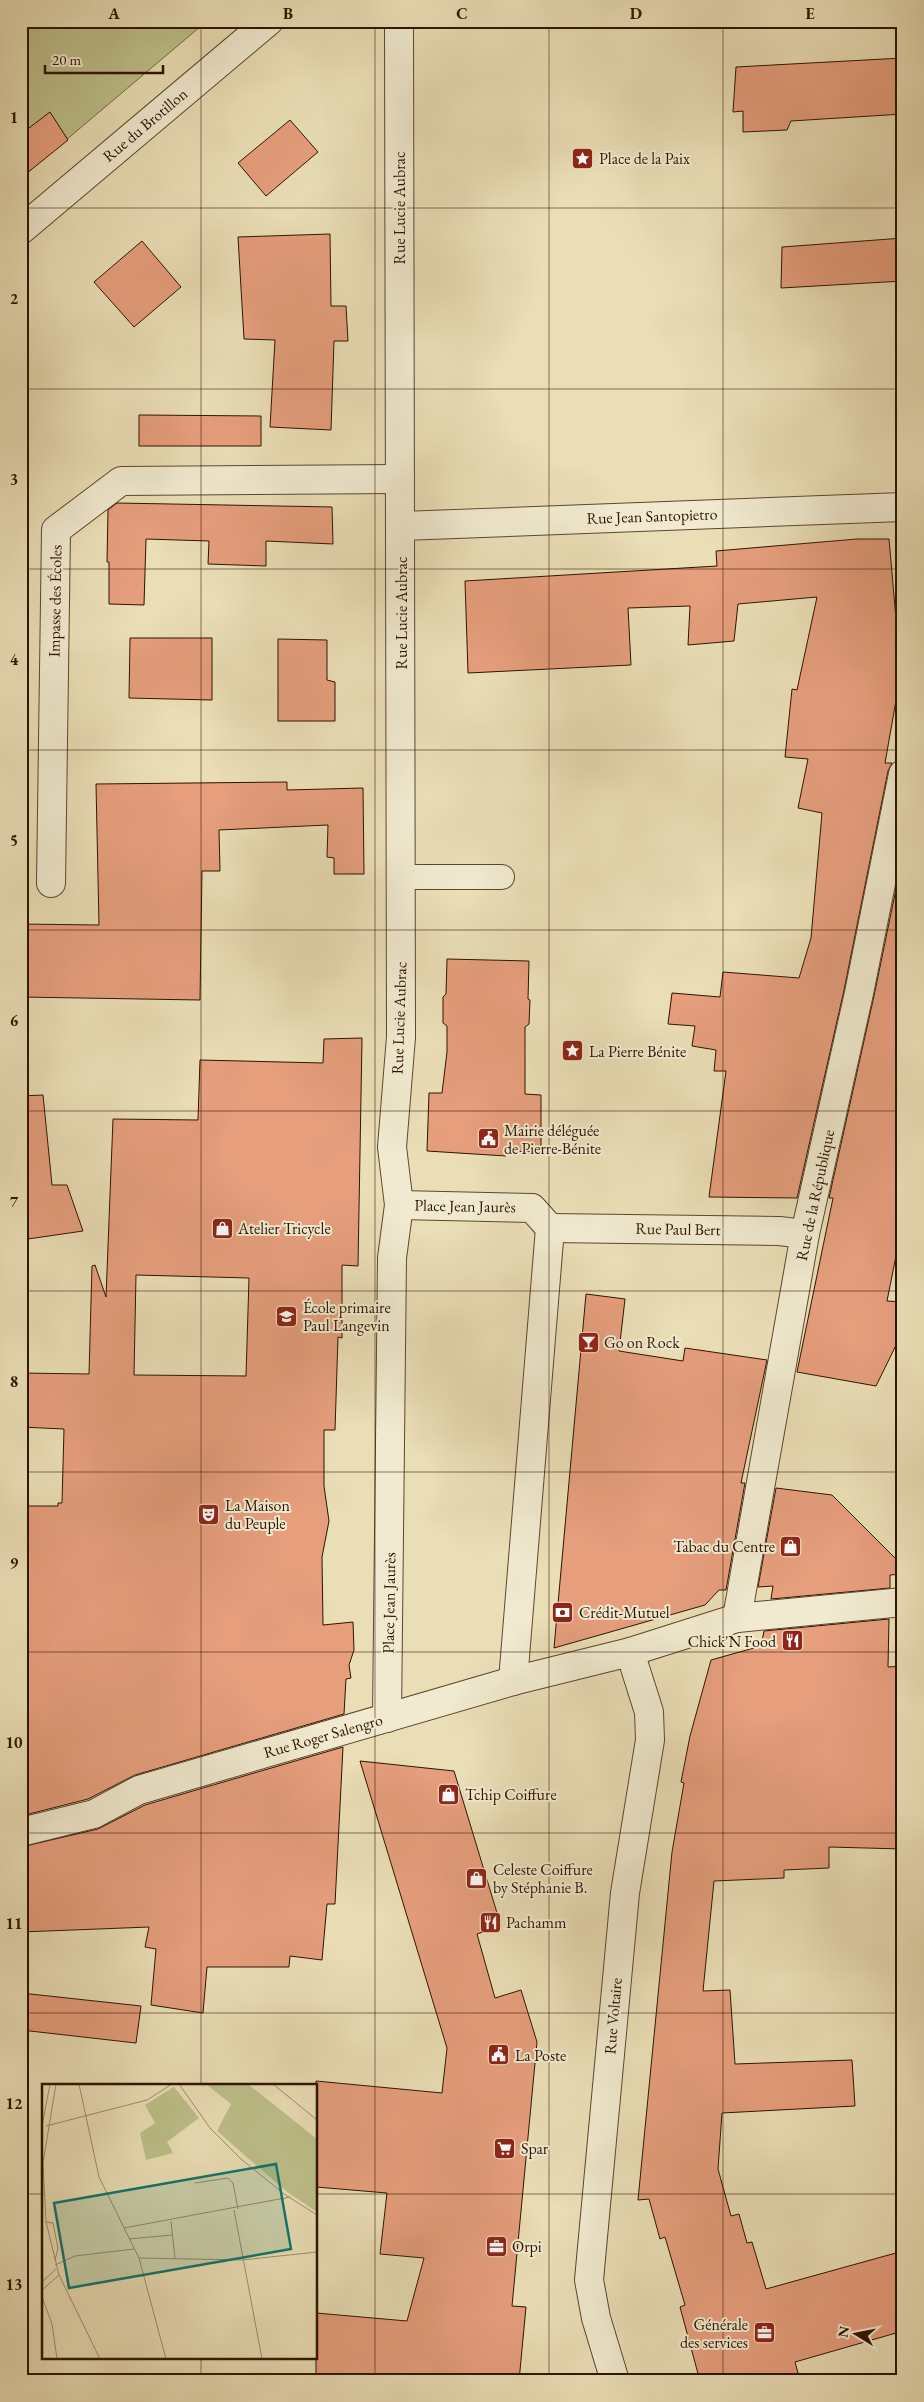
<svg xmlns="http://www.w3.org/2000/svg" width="924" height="2402" font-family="'EB Garamond',serif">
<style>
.green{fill:#bdbf89;stroke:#766944}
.building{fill:#e69e7d;stroke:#2e1300;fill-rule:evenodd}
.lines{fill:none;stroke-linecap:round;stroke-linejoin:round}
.lane-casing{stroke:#5d462e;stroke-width:26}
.street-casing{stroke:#5d462e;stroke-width:30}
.lane{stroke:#f1ead0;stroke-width:24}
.street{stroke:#f1ead0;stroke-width:28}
.grid{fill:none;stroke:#2e1300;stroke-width:1;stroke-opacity:0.55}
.labels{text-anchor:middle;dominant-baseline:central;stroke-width:4;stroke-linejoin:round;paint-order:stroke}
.street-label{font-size:16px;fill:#2e1300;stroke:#f1ead0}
.poi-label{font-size:16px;fill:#2e1300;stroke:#f1ead0;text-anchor:start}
.inset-road{fill:none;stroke:#9f8d6d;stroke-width:1}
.view{fill:#0f766e;fill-opacity:0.15;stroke:#0f766e;stroke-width:2.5}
.inset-edge{fill:none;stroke:#2e1300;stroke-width:2.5}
.neatline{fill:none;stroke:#2e1300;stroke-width:2}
.grid-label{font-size:16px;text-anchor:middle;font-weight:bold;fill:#2e1300}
</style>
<rect width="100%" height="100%" fill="#eadeb6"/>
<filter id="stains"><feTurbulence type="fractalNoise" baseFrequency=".004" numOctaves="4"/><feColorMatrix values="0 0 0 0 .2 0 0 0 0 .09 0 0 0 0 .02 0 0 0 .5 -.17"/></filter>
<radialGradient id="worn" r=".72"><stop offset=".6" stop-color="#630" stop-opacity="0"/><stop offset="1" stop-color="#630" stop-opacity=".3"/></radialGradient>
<polygon class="green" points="21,21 207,21 21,178"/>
<g class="building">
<polygon points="903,58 903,114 791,121 787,130 743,132 743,111 733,112 736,67"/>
<polygon points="50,112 68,140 21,178 21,134"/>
<polygon points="290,120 318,152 266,196 238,163"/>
<polygon points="330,234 331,306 346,306 348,341 334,341 331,430 270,427 275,340 244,339 238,237"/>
<polygon points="903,238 903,281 781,288 782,247"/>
<polygon points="142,241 181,287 134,327 94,282"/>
<polygon points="139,415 261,416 261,446 139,446"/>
<polygon points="117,503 332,507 333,544 266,541 266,566 208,564 209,541 146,539 144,605 109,604 109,562 107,562 108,510"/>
<polygon points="857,539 889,539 897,630 903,630 903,661 885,763 892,763 888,771 844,990 797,1198 709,1197 726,1071 714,1071 716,1050 692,1046 695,1026 668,1024 672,993 720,997 723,972 799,978 811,938 822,813 798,808 808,759 785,757 792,689 797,690 817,597 738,604 734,641 688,645 690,606 628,608 631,665 468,673 465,581 717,566 716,551"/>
<polygon points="130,638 212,638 212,700 129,698"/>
<polygon points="278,639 327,640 327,680 335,682 335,721 278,721"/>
<polygon points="287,782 287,790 363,788 364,874 334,874 334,858 327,857 328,825 219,830 220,871 202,871 200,1000 21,997 21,924 99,925 96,784"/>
<polygon points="903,855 903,1221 887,1301 903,1302 903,1331 876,1386 797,1372 833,1198 829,1198 874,996"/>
<polygon points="447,959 529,961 528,999 530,1000 529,1024 525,1027 525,1094 541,1095 541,1152 506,1151 506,1156 427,1151 429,1093 442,1093 447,1052 447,1026 443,1023 443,997 446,994"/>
<path d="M362 1038 358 1266 342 1265V1338L338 1337 335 1430H324V1486L329 1521 322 1557 323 1625 353 1622 354 1650 349 1665 351 1678 346 1679 344 1714 135 1775 88 1799 21 1816V1506H58V1503H62L64 1429 21 1427V1373L89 1374 92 1266 95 1265 106 1297 113 1119 198 1120 200 1060 323 1063 324 1039ZM136 1275 249 1278 246 1376 134 1375Z"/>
<polygon points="43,1095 52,1185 67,1185 83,1231 21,1240 21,1096"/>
<polygon points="586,1294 625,1299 619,1351 683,1361 685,1348 767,1360 741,1483 745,1483 726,1590 719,1590 705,1605 554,1648"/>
<polygon points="776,1488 832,1495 903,1566 903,1574 890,1575 890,1588 771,1599 773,1586 758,1587"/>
<polygon points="889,1619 888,1667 903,1666 903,1849 829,1847 829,1868 784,1870 784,1878 714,1881 703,1991 730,1990 735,2064 852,2060 855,2106 722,2113 718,2169 731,2216 739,2214 747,2243 752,2242 766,2289 903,2251 903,2331 795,2362 798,2373 771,2381 700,2381 680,2307 685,2305 665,2237 660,2239 649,2199 638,2200 672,1852 684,1783 681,1782 690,1736 711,1660 761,1646 764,1631"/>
<polygon points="343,1747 335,1904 327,1904 322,1960 290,1956 289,1967 207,1967 203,2013 151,2005 156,1949 145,1947 149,1927 21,1932 21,1847 98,1829 145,1805"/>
<polygon points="360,1761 454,1771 501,1926 477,1934 495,1998 521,1990 537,2042 512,2306 526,2307 519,2381 316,2381 316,2313 407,2321 424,2258 380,2254 387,2193 316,2187 316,2081 442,2093 447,2048"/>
<polygon points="21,1993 141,2006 136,2043 21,2030"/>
</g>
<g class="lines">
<defs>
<polyline id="lane" points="401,877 502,877"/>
<g id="street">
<polyline points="21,230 269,21"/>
<polyline points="402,526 903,507"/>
<polyline points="51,883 56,530 121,481 400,479"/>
<polyline points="399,1205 532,1208 550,1228 513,1681"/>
<polyline points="550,1228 779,1231 805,1234"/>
<polyline points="737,1618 805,1234 859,993 903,774"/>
<polyline points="387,1718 392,1258 399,1205 392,1147 401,1037 399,21"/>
<polyline points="21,1832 94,1814 139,1790 513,1681 630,1652 737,1618 903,1602"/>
<polyline points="615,2381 596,2318 589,2280 625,1893 650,1740 649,1712 630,1652"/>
</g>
</defs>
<use href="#lane" class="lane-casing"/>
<use href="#street" class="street-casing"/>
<use href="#lane" class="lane"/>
<use href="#street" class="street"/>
</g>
<path class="grid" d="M201 21V2086M375 21V2381M549 21V2381M723 21V2381M21 208H903M21 389H903M21 569H903M21 750H903M21 930H903M21 1111H903M21 1291H903M21 1472H903M21 1652H903M21 1833H903M21 2013H903M21 2194H44M316 2194H903M201 2358V2381"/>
<defs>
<symbol id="sight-square" viewBox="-11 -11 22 22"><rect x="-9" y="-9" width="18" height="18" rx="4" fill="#8f2418" stroke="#f1ead0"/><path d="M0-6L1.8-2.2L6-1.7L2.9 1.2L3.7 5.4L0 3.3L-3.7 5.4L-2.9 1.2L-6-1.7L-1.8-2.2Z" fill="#fff"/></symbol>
<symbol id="civic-square" viewBox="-11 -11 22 22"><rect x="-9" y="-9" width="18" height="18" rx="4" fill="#8f2418" stroke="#f1ead0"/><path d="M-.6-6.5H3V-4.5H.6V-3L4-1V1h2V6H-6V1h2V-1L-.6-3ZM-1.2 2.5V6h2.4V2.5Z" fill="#fff"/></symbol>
<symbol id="shop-square" viewBox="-11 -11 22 22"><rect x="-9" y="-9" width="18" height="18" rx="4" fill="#8f2418" stroke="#f1ead0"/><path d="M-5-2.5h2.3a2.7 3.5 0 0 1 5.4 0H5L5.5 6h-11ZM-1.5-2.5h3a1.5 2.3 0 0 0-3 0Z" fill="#fff"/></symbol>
<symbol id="school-square" viewBox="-11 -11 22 22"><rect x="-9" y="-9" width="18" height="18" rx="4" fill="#8f2418" stroke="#f1ead0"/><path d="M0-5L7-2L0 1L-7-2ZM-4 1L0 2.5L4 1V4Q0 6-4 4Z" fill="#fff"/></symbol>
<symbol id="bar-square" viewBox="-11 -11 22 22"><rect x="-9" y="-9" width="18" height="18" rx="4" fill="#8f2418" stroke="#f1ead0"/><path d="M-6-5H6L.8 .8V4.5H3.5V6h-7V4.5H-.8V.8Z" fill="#fff"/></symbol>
<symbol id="theatre-square" viewBox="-11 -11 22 22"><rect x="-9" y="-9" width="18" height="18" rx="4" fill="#8f2418" stroke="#f1ead0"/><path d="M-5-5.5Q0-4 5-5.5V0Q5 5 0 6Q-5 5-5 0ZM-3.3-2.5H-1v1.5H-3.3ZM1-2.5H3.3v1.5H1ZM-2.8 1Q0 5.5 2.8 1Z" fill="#fff"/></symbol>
<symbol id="bank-square" viewBox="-11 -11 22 22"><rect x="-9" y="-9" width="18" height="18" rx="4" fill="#8f2418" stroke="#f1ead0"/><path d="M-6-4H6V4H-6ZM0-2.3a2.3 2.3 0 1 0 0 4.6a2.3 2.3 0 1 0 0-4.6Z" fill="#fff"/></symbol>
<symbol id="restaurant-square" viewBox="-11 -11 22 22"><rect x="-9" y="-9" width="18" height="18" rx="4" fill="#8f2418" stroke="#f1ead0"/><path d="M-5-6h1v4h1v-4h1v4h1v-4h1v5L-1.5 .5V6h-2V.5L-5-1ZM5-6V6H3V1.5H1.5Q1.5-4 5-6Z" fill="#fff"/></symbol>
<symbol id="supermarket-square" viewBox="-11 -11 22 22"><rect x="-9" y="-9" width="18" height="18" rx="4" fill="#8f2418" stroke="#f1ead0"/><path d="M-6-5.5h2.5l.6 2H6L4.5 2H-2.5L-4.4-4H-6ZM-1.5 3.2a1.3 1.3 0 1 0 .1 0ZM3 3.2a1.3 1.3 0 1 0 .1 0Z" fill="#fff"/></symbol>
<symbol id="office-square" viewBox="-11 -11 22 22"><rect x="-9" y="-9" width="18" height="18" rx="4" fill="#8f2418" stroke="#f1ead0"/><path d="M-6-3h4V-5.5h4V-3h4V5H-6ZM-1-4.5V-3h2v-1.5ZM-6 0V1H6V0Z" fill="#fff"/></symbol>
</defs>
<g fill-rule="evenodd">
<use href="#sight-square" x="570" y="146" width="25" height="25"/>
<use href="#sight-square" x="560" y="1038" width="25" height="25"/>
<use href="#civic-square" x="476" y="1126" width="25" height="25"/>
<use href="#shop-square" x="210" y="1216" width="25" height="25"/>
<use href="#school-square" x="274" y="1304" width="25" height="25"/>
<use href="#bar-square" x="576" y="1330" width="25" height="25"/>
<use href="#theatre-square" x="196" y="1502" width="25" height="25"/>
<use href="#shop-square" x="778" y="1534" width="25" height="25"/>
<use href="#bank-square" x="550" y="1600" width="25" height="25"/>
<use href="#restaurant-square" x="780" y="1628" width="25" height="25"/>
<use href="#shop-square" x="436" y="1782" width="25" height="25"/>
<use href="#shop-square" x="464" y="1866" width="25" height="25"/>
<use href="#restaurant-square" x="478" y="1910" width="25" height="25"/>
<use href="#civic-square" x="486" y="2042" width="25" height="25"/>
<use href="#supermarket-square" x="492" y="2136" width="25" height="25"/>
<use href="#office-square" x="484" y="2234" width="25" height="25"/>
<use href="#office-square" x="752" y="2320" width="25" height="25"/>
</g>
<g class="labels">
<g class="street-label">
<text transform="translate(145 125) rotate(-40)">Rue du Brotillon</text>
<text transform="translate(399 208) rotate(-90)">Rue Lucie Aubrac</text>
<text transform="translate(652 516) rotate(-2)">Rue Jean Santopietro</text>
<text transform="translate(55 601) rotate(-89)">Impasse des Écoles</text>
<text transform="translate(401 613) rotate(-90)">Rue Lucie Aubrac</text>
<text transform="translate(399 1018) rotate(-88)">Rue Lucie Aubrac</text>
<text transform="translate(815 1195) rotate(-78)">Rue de la République</text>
<text transform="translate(465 1206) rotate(1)">Place Jean Jaurès</text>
<text transform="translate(678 1229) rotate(1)">Rue Paul Bert</text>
<text transform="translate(389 1603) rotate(-89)">Place Jean Jaurès</text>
<text transform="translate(323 1736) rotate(-16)">Rue Roger Salengro</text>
<text transform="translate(613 2016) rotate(-85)">Rue Voltaire</text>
</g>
<g class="poi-label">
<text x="599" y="158">Place de la Paix</text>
<text x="589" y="1051">La Pierre Bénite</text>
<text x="504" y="1130">Mairie déléguée<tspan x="504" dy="18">de Pierre-Bénite</tspan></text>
<text x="238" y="1228">Atelier Tricycle</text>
<text x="303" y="1307">École primaire<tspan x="303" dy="18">Paul Langevin</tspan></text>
<text x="604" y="1342">Go on Rock</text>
<text x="225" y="1505">La Maison<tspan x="225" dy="18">du Peuple</tspan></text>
<text x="775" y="1546" text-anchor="end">Tabac du Centre</text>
<text x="579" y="1612">Crédit-Mutuel</text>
<text x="776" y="1641" text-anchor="end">Chick'N Food</text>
<text x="465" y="1794">Tchip Coiffure</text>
<text x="493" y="1869">Celeste Coiffure<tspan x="493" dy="18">by Stéphanie B.</tspan></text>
<text x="506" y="1922">Pachamm</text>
<text x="515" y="2055">La Poste</text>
<text x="521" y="2148">Spar</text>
<text x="512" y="2246">Orpi</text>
<text x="748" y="2324" text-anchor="end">Générale<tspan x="748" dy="18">des services</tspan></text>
</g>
</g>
<g transform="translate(42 2084)">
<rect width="275" height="275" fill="#eadeb6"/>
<path d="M164 0H206L275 55V128L244 107 175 47 189 20ZM132 3 157 34 125 58 131 69 104 76 98 49 113 39 103 21Z" fill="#bdbf89"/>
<path class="inset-road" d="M14 0 1 79 4 138 17 191 58 275M37 0 57 93 97 174 124 275M137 0 168 44 199 75 242 110 275 131M231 0 275 36M0 42 8 0M4 42 105 16 130 0M153 99 186 94 191 99 196 125M192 126 220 275M129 137 133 175M4 138 11 139 16 164 13 176M82 144 248 113M87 155 130 151M97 174 200 176 275 168M13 181 33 172 92 165M0 198 14 185M0 206 17 191M0 213 10 240 15 275"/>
<path class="view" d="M234 80 249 165 27 204 12 119Z"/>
<rect width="275" height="275" class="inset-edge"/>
</g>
<rect width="924" height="2402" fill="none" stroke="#eadeb6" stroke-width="55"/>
<g transform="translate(856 2334) rotate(280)" stroke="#f1ead0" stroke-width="4" paint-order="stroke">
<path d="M0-4L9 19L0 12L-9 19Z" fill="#2e1300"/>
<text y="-8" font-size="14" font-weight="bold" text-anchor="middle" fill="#2e1300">N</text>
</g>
<path d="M45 65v8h118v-8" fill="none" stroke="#2e1300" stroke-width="2.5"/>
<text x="52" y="65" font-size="15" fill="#2e1300" stroke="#f1ead0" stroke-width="4" paint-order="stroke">20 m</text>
<rect x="28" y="28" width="868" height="2346" class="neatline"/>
<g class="grid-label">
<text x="114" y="19">A</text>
<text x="288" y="19">B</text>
<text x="462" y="19">C</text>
<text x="636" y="19">D</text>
<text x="810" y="19">E</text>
<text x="14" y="123">1</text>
<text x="14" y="304">2</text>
<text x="14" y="485">3</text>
<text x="14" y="665">4</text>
<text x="14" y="846">5</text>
<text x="14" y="1026">6</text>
<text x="14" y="1207">7</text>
<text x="14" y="1387">8</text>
<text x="14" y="1568">9</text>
<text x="14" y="1748">10</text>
<text x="14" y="1929">11</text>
<text x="14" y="2109">12</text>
<text x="14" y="2290">13</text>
</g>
<rect width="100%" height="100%" filter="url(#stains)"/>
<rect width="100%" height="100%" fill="url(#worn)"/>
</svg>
